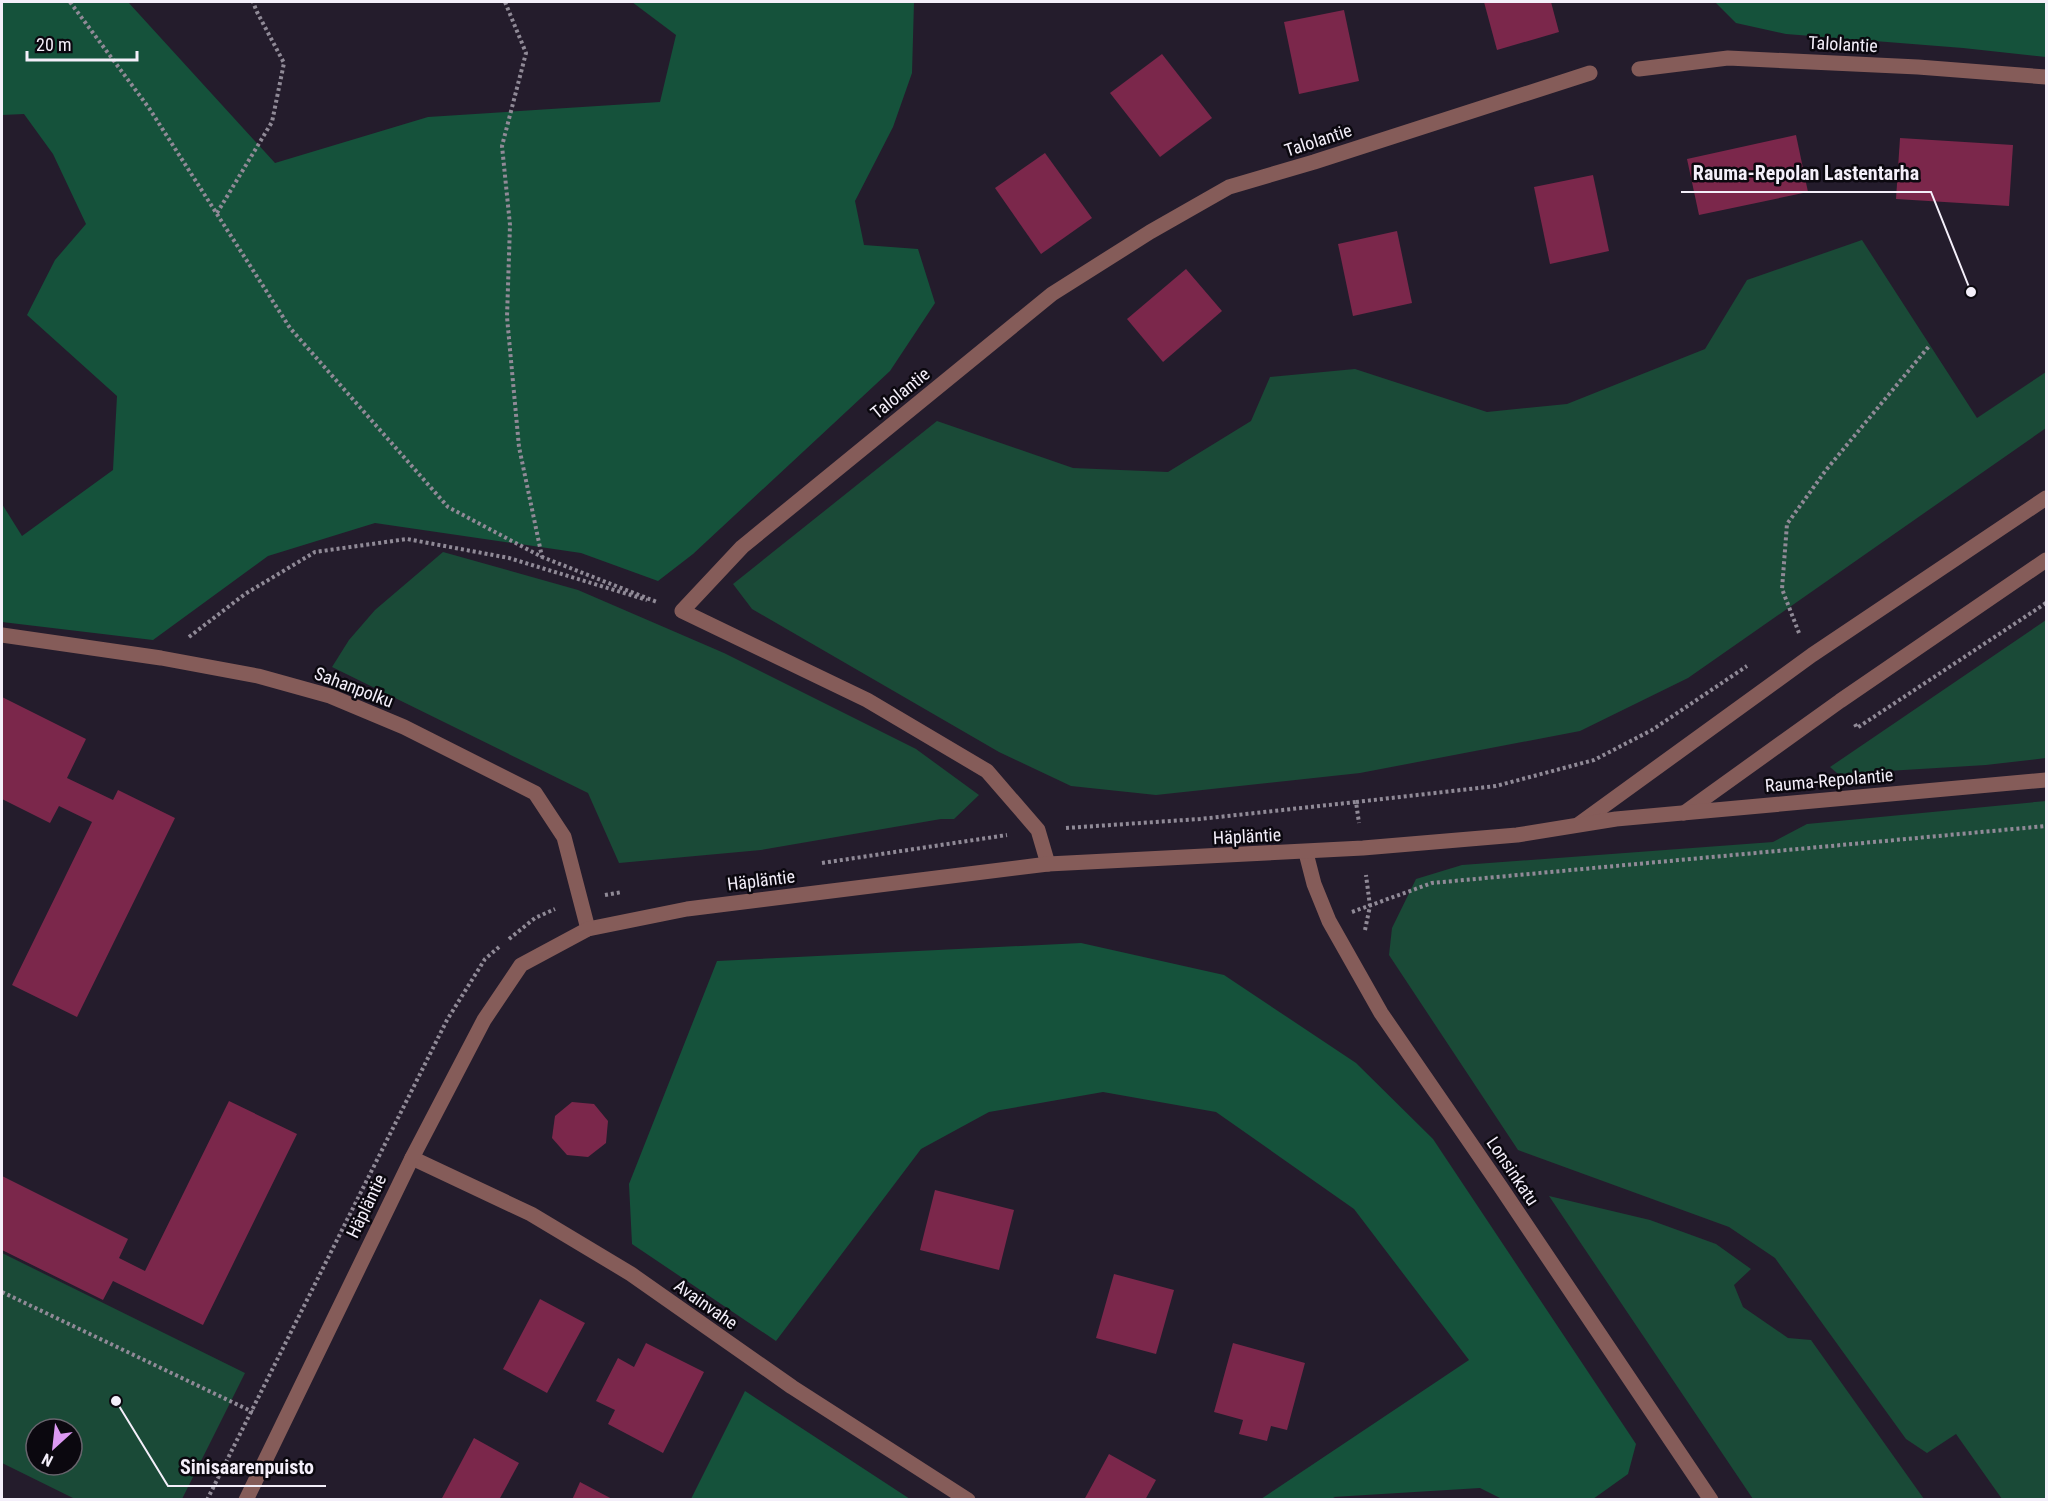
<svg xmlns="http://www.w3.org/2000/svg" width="2048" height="1501" font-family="'Roboto Condensed',sans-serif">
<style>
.green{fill:#1a4a37;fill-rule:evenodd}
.forest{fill:#15523b}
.building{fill:#7b274b}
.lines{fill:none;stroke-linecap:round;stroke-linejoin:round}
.path{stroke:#908a97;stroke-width:4;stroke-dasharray:3 3;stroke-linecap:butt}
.minor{stroke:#855c59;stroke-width:15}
.labels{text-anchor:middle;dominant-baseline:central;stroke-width:5;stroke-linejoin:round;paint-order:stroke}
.street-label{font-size:18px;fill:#f4effa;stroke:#0b080f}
.leader{fill:none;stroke:#f4effa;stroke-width:2}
.callout-dot{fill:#f4effa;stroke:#0b080f;stroke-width:2}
.callout-label{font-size:20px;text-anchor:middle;font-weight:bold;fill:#f4effa;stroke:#0b080f;stroke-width:5;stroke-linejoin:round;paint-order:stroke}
</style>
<rect width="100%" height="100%" fill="#241c2c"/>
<g class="green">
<polygon points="1862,240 1977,418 2046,372 2046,428 1688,678 1580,731 1360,773 1156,795 1071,786 999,752 752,609 733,584 937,421 1073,468 1168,472 1251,421 1270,377 1355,369 1487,412 1567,404 1705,349 1747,280"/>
<polygon points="443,552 578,590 724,653 916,749 979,795 954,819 941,819 761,850 619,863 588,793 332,667 349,640 375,610"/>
<polygon points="2046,620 2046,758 1986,765 1838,774 1830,767"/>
<polygon points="2046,801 2046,1499 2002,1499 1956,1434 1927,1453 1906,1439 1775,1258 1729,1227 1518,1150 1389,955 1392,928 1416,879 1462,865 1773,842 1807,824"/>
<polygon points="1549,1196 1650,1220 1716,1244 1751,1269 1734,1285 1743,1307 1788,1338 1811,1340 1924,1499 1753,1499"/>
<path d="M2 1253 245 1373 182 1499H75L2 1463ZM36 1429H72V1465H36Z"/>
</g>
<g class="forest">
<polygon points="2,2 128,2 275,163 428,117 660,102 676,35 632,2 914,2 912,73 893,127 855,201 864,245 918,249 935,303 890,371 693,554 658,581 581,553 375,523 268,556 153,640 2,622 2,504 22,536 113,470 117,396 27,315 55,260 86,224 53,154 24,114 2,115"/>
<polygon points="1715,2 2046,2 2046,57 1963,48 1786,34 1736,23"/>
<polygon points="1081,943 1224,975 1356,1063 1433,1139 1636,1444 1628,1474 1593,1499 1502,1499 1480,1488 1333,1497 1337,1499 1261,1499 1469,1360 1354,1209 1216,1112 1103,1092 989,1112 921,1149 776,1341 632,1244 629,1184 717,961"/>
<polygon points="745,1391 910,1499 691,1499"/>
</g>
<g class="building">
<polygon points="1484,2 1551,2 1559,32 1497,50"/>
<polygon points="1344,10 1359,81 1299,94 1284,22"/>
<polygon points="1162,54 1212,118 1160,157 1110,93"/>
<polygon points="1796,135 1808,192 1699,215 1687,159"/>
<polygon points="1900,138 2013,145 2009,206 1896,199"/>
<polygon points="1045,153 1092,218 1041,254 995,188"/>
<polygon points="1593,175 1609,251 1550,264 1534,187"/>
<polygon points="1397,231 1412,303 1353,316 1338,244"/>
<polygon points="1186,269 1222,311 1163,362 1127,319"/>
<polygon points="2,697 86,739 67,778 113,800 118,790 175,818 77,1017 12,985 92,822 59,806 50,823 2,799"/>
<polygon points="229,1101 297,1134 203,1325 113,1281 103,1300 2,1250 2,1176 128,1239 119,1258 145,1271"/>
<polygon points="572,1102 594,1104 608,1121 606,1143 588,1157 567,1155 552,1138 555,1116"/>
<polygon points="935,1190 1014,1210 999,1270 920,1250"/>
<polygon points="1114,1274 1174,1290 1156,1354 1096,1338"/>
<polygon points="540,1299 585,1323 547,1393 503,1369"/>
<polygon points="646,1343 704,1372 663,1453 608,1424 615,1410 596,1401 618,1358 634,1367"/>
<polygon points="1233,1343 1305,1363 1287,1430 1271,1426 1267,1441 1239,1434 1243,1420 1214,1412"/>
<polygon points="474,1438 519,1463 499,1500 441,1500"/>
<polygon points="1109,1454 1156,1480 1145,1500 1084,1500"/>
<polygon points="580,1482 614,1500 572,1500"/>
</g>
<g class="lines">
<g class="path">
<polyline points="70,2 149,108 290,328 448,507 542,557 657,602"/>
<polyline points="505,2 526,53 502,146 510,225 507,317 519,447 542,557"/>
<polyline points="217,213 272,122 284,63 257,12 253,2"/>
<polyline points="1799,633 1782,589 1787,524 1826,470 1930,345"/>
<polyline points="189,637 245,594 315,552 407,539 509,558 647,600"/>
<polyline points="1855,724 1857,728 2046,603"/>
<polyline points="1356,802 1496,786 1594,760 1652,730 1747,666"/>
<polyline points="1066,828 1200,819 1356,802 1359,823"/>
<polyline points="822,863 1007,835"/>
<polyline points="605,895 622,892"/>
<polyline points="1352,912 1432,883 2046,826"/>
<polyline points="1365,930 1370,906 1366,875"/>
<polyline points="509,939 535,918 555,909"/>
<polyline points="2,1292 253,1412"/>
<polyline points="207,1500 447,1020 485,959 499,947"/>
</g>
<g class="minor">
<polyline points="1639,69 1728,58 1918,67 2046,77"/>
<polyline points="2,635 161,658 258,676 330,696 404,727 535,793 564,837 588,929"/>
<polyline points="1684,813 1840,701 2046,560"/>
<polyline points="1579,824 1812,655 2046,498"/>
<polyline points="1306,853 1314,884 1329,921 1381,1013 1500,1186 1711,1500"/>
<polyline points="1048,864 1038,830 987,771 867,700 682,611 742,547 1052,294 1150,232 1229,187 1314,162 1590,73"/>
<polyline points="412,1158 531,1214 631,1274 792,1387 968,1500"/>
<polyline points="246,1500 412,1158 484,1020 521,965 588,929 687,909 1048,864 1363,848 1517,835 1616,819 2046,780"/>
</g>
</g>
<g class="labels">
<g class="street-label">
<text transform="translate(1843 44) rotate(3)">Talolantie</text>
<text transform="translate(1318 140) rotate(-18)">Talolantie</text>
<text transform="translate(900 393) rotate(-39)">Talolantie</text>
<text transform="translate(354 687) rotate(21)">Sahanpolku</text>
<text transform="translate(1829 780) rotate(-5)">Rauma-Repolantie</text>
<text transform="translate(1247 836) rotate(-3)">Häpläntie</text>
<text transform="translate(761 880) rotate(-7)">Häpläntie</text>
<text transform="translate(1513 1171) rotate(56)">Lonsinkatu</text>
<text transform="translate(366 1206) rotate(-64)">Häpläntie</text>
<text transform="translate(706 1304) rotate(35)">Avainvahe</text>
</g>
</g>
<path class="leader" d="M1971 292L1931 192H1681M116 1401L168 1486H326"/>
<g class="callout-dot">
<circle cx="1971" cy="292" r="6"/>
<circle cx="116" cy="1401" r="6"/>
</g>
<g class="callout-label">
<text x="1806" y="180">Rauma-Repolan Lastentarha</text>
<text x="247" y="1474">Sinisaarenpuisto</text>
</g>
<rect width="2048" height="1501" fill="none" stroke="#f4effa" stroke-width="6"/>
<g transform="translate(54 1447) rotate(207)"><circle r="28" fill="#0b080f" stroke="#68646d" stroke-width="1.5"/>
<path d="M0-4.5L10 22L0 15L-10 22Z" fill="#dd99f3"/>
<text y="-9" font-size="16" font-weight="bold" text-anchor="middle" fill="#f4effa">N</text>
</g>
<path d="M27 51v9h110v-9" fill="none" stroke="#f4effa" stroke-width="3"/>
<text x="36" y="51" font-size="18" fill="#f4effa" stroke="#0b080f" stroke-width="4.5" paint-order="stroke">20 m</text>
</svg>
